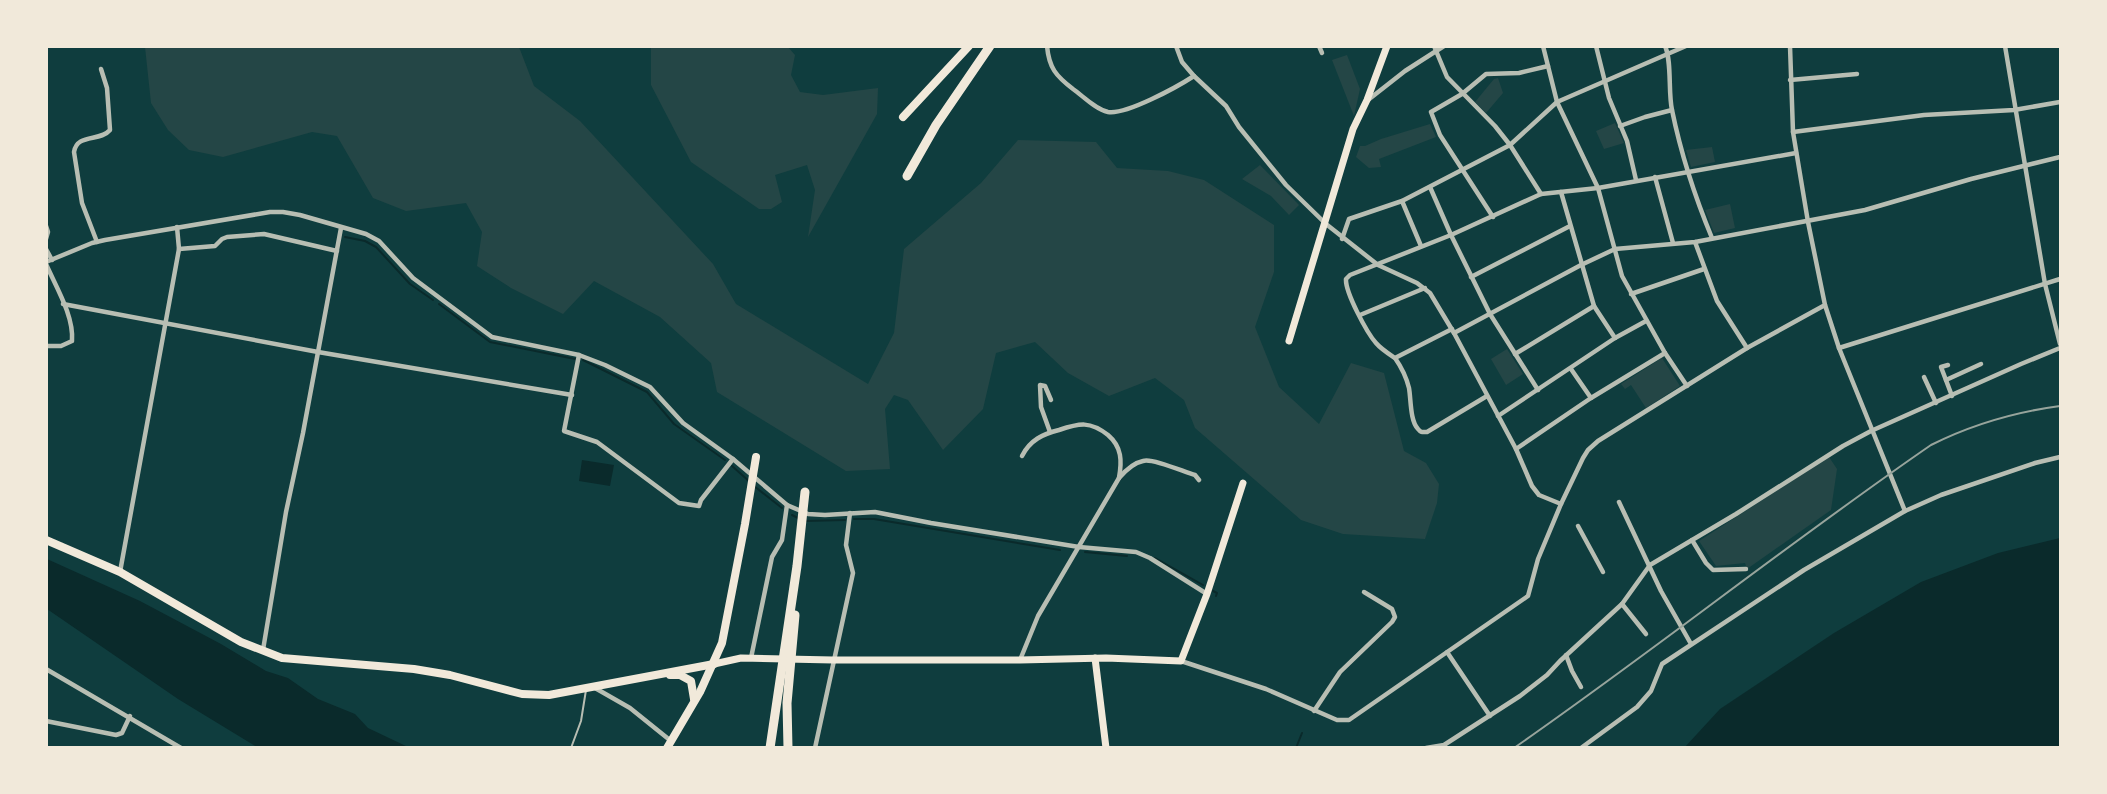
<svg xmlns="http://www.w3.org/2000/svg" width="2107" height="794" font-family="Figtree,sans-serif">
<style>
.green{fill:#244646}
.water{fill:#0a2a2b}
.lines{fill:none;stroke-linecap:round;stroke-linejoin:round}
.stream{stroke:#0a2a2b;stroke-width:2}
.service{stroke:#b8beb3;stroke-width:2}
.minor{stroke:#b8beb3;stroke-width:4.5}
.secondary{stroke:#f1e9da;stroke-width:7}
.trunk{stroke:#f1e9da;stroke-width:8}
.motorway{stroke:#f1e9da;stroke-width:9}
.rail{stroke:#97a49c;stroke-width:2}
</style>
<rect width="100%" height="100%" fill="#0f3d3e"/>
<g class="green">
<polygon points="145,47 519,47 534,86 580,121 713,264 736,304 868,384 894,333 904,249 981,183 1018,140 1096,142 1117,168 1168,171 1204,180 1274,225 1274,272 1255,327 1279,387 1319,424 1351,363 1384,373 1404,451 1426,463 1439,484 1437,503 1425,539 1343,534 1301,520 1195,428 1184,400 1155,378 1109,396 1068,373 1035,342 996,353 983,409 943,450 908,400 894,395 885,409 890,469 846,471 717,392 711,363 660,317 594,281 563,314 511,288 477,266 482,232 466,203 406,211 373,198 337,136 312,132 223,157 189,150 168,130 151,103"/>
<polygon points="651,47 788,47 795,55 791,75 800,92 823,95 878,88 877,114 808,237 815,190 807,165 775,175 782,202 771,209 759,209 691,162 651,85"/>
<polygon points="1347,55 1360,89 1354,116 1332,60"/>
<polygon points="1498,78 1503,93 1486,113 1475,102 1494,79"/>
<polygon points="1615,123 1624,143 1604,149 1596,131"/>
<polygon points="1430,124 1436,137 1379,159 1381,167 1369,168 1356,157 1360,146 1365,146 1381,139"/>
<polygon points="1712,147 1715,162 1691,167 1686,150"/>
<polygon points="1260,165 1299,205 1289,215 1271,196 1242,179"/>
<polygon points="1730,204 1735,228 1714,233 1705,210"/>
<polygon points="1507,349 1523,374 1506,385 1491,359"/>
<polygon points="1662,358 1680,386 1646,408 1631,385 1625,389 1621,384"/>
<polygon points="1829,457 1837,469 1831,510 1747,569 1745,563 1716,566 1699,541"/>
</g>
<g class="water">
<polygon points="582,460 614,465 610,486 579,481"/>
<polygon points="2060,538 2060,747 1685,747 1720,709 1834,633 1921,582 1998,553"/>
<polygon points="47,559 140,601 221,644 266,671 288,678 318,699 355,714 368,728 408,747 257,747 178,699 47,609"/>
</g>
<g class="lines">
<g class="stream">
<polyline points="345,237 365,241 376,247 410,284 433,300"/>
<polyline points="439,304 490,342 575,359"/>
<polyline points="583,360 647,392 674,424 725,460"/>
<polyline points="732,466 750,482"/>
<polyline points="754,486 782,508"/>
<polyline points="792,515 800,519"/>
<polyline points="854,519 874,519 1060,550"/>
<polyline points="805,521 845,520"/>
<polyline points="1085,552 1127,556"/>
<polyline points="1155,558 1203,585"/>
<polyline points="1213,591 1217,593 1216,596"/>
<polyline points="1296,748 1302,733"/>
</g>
<polyline class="service" points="571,748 581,721 586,690"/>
<g class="minor">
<path d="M1047 46C1049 68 1056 76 1073 89 1083 96 1095 109 1108 112 1126 115 1177 87 1194 76"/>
<polyline points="1176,46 1182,62 1194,76 1226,106 1239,127 1286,185 1326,224 1378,265 1417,283 1430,293 1454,333 1516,449 1532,486 1539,495 1561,504"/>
<polyline points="1319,46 1322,53"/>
<polyline points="1434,46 1447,77 1495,126 1510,145 1541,194"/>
<polyline points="1543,46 1557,102 1598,188 1622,276 1665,353 1687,386"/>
<polyline points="1596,46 1609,98 1627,141 1636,180"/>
<path d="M1665 46C1672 61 1668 92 1672 110 1681 154 1695 197 1712 238"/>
<polyline points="2005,46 2045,284 2060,344"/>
<polyline points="1790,80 1857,74"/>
<polyline points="1368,100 1405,71 1444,46"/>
<polyline points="1620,126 1645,117 1672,110"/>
<polyline points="1793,132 1924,115 2014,110 2060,102"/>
<polyline points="1655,177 1673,243"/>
<polyline points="1430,187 1451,235 1490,314 1538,390"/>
<polyline points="1561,192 1594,306 1615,338"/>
<polyline points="1402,201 1421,246"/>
<polyline points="1493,217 1440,135 1431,112 1462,94 1486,74 1519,73 1548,66"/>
<polyline points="46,226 48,232 46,239"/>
<polyline points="1342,239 1349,219 1402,201 1510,145 1557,102 1686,46"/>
<path d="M97 242 82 203 74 152C77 133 100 142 110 130L107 88 101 69"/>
<polyline points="1695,242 1717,301 1747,348"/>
<polyline points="46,249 52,260"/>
<polyline points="179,249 215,246 222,239 227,237 264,234 337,251"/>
<polyline points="46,262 92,243 105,240 270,212 283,212 300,215 366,234 379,241 413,278 492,337 579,355 605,365 650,387 683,423 733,459 787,505 808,514 825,515 875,512 931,523 1079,547 1136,552 1150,558 1207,594"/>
<path d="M46 264C56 287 74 316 72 341L61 346H46"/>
<polyline points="1471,277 1570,226"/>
<polyline points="1631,294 1704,269"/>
<polyline points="63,304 318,352 572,395"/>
<polyline points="1825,305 1839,348 1905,511"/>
<polyline points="1360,315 1425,288"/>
<path d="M1452 329 1395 358C1389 354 1381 349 1376 343 1367 333 1345 292 1346 279L1350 275 1451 235 1541 194 1598 188 1796 153"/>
<polyline points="1454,333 1581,265 1615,249 1695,242 1865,210 1971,179 2060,157"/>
<polyline points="1839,348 2060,279"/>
<polyline points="1515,354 1594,306"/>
<polyline points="579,355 564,431 597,442 679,503 699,506 701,500 733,459"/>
<path d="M1395 358C1402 368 1406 376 1409 388 1411 399 1410 421 1418 429 1421 433 1423 432 1427 432L1487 396"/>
<polyline points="1948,365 1941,367 1952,396"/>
<polyline points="1571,369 1591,398 1665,353"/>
<polyline points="1924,377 1936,403"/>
<polyline points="1946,380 1981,364"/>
<polyline points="1498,416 1615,338 1646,321"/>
<polyline points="1050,432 1041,407 1040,385 1045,386 1051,400"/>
<polyline points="1516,449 1591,398"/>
<path d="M1022 456C1030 440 1043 434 1059 430 1080 423 1090 421 1108 435 1122 447 1122 461 1119 478"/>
<polyline points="1619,502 1661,591 1691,644"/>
<polyline points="1578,526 1603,572"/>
<polyline points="1692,540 1706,563 1713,570 1746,569"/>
<polyline points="120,572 179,249 177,227"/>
<polyline points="1622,604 1646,634"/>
<polyline points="263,650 286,512 303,433 341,228"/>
<polyline points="1447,652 1490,716"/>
<polyline points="1566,655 1572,671 1581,687"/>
<polyline points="751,658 772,557 782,540 787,505"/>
<path d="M1020 660 1038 616 1119 478C1125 471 1133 463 1143 461 1153 458 1184 472 1195 475L1199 480"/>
<polyline points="1181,661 1266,689 1337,720 1349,720 1528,596 1538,559 1561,504 1583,458 1588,450 1598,441 1747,348 1825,305 1808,222 1793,132 1790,46"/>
<polyline points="46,669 181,748"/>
<polyline points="595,688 630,708 671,741"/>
<polyline points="1314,711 1340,672 1392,622 1395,617 1392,609 1364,592"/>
<polyline points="46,721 116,735 122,733 130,716"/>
<polyline points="815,748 853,573 846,545 850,513"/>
<polyline points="1426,748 1444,745 1520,696 1547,675 1560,661 1622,604 1650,565 1736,514 1843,446 1871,431 2021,364 2060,348"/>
<polyline points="1581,748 1637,707 1651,691 1662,664 1804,570 1905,511 1941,495 2035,463 2060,457"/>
</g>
<g class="secondary">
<polyline points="1289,341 1353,129 1367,100 1387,46"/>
<polyline points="1095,658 1106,748"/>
<polyline points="714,664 741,658 833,660 1020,660 1106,658 1181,661 1207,594 1243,483"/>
</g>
<g class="trunk">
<polyline points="903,117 969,46"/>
<polyline points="46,540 120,572 241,642 282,658 414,669 450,675 522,694 549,695 714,664"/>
<polyline points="670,675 680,675 691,681 694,699"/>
<polyline points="667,748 700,692 722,643 745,524 756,457"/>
</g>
<g class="motorway">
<polyline points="907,176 936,125 990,46"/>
<polyline points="770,748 797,566 805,492"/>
<polyline points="788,748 787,703 795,615"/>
</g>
<path class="rail" d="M1514 748C1655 650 1790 542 1931 445 1973 424 2015 412 2060 406"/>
</g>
<rect width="2107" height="794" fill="none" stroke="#f1e9da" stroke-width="96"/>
</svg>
